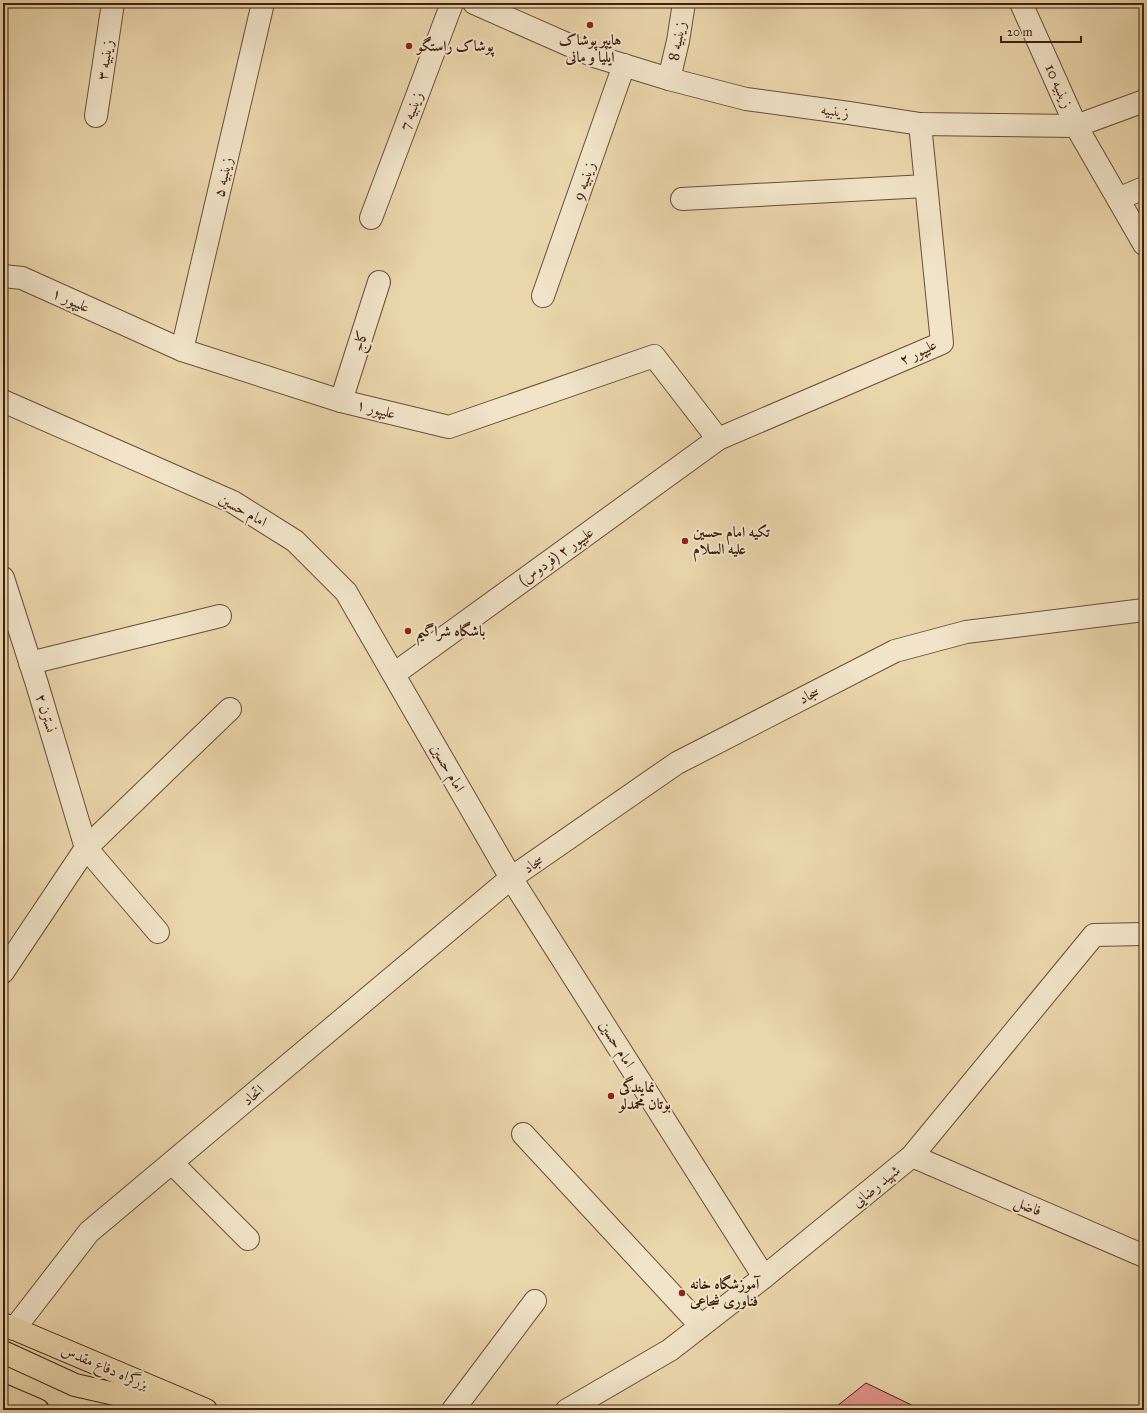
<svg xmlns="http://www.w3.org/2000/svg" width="1147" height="1413" font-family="'IM FELL Great Primer',Amiri,serif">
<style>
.building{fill:#e3938a;stroke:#402012}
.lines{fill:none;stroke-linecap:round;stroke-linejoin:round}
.minor-casing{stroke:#6a4e38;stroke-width:24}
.major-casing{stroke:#402012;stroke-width:24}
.highway-casing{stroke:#402012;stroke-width:24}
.minor{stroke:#f1e4c8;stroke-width:22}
.major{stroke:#ead6ab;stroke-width:22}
.highway{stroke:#ead6ab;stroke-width:22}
.poi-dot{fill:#8f2418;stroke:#f1e4c8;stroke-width:1.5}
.labels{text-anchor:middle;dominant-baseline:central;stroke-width:4;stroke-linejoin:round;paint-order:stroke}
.poi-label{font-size:15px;font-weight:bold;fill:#402012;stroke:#f1e4c8;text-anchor:start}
.street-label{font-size:15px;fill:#402012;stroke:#f1e4c8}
</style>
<rect width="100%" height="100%" fill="#ead6ab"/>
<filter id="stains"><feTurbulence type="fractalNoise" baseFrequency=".005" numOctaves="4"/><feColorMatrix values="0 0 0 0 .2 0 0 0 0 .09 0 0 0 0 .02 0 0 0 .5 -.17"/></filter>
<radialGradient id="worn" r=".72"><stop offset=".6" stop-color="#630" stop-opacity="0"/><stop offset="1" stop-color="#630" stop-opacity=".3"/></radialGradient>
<polygon class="building" points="866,1383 922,1410 832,1410"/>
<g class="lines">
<defs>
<g id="minor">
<polyline points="474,3 594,56 669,79 746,99 849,113 920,124 1076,126 1144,244"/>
<polyline points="1021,3 1076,126 1144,101"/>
<polyline points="669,79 678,41 684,3"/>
<polyline points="96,116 113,3"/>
<polyline points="682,199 926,186"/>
<polyline points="1118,199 1144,188"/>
<polyline points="371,218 452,3"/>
<polyline points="3,276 22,278 182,350 341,401 449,427 654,356 718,439"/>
<polyline points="543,296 624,65"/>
<polyline points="182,350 263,3"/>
<polyline points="3,401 233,502 295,541 346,592 511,878 764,1277"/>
<polyline points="341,401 379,282"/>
<polyline points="3,578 37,684 86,848 158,932"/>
<polyline points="30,663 220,616"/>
<polyline points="394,674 718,439 942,343 920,124"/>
<polyline points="3,972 86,848 230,709"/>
<polyline points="523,1134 701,1326"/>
<polyline points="912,1156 1144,1256"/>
<polyline points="172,1163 248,1239"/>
<polyline points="14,1329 89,1232 511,878 677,763 895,651 966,632 1144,610"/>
<polyline points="453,1410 535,1301"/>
<polyline points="567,1410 670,1350 764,1277 912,1156 1094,935 1144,934"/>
</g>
<polyline id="major" points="3,1352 75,1385 185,1410"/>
<g id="highway">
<polyline points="3,1324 206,1410"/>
<polyline points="3,1395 38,1410"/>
</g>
</defs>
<use href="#minor" class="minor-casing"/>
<use href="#major" class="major-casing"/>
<use href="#highway" class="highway-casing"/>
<use href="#minor" class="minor"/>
<use href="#major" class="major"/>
<use href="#highway" class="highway"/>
</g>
<g class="poi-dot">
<circle cx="590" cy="25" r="4"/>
<circle cx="409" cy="46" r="4"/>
<circle cx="685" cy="541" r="4"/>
<circle cx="408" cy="631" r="4"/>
<circle cx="611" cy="1096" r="4"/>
<circle cx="682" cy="1293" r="4"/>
</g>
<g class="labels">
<g class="poi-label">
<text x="590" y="40" text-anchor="middle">هایپر پوشاک<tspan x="590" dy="17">ایلیا و مانی</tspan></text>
<text x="417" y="46">پوشاک راستگو</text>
<text x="693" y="532">تکیه امام حسین<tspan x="693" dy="17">علیه السلام</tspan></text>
<text x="416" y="631">باشگاه شراگیم</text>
<text x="619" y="1087">نمایندگی<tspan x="619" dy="17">بوتان محمدلو</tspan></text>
<text x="690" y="1284">آموزشگاه خانه<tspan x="690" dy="17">فناوری شجاعی</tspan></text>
</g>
<g class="street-label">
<text transform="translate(677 41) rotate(-79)">زینبیه 8</text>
<text transform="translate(105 60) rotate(-82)">زینبیه ۳</text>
<text transform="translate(1059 86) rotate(66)">زینبیه 10</text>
<text transform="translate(411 111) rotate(-69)">زینبیه 7</text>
<text transform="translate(835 111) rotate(8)">زینبیه</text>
<text transform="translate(223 177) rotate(-77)">زینبیه ۵</text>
<text transform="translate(584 181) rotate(-71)">زینبیه 9</text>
<text transform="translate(71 300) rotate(24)">علیپور ۱</text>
<text transform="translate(360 341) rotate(-72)">کاج</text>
<text transform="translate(918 352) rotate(-27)">علیپور ۲</text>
<text transform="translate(376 409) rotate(14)">علیپور ۱</text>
<text transform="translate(243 510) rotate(29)">امام حسین</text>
<text transform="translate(556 556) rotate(-36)">علیپور ۲ (فردوس)</text>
<text transform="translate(809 695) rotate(-27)">سجاد</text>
<text transform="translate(46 713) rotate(74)">نسترن ۲</text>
<text transform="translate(448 768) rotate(60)">امام حسین</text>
<text transform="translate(533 864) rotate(-35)">سجاد</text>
<text transform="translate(617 1044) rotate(58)">امام حسین</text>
<text transform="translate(253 1095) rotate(-40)">اتحاد</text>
<text transform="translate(876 1186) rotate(-39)">شهید رضایی</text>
<text transform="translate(1028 1206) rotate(23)">فاضل</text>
<text transform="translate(105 1367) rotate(23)">بزرگراه دفاع مقدس</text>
</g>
</g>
<rect width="1147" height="1413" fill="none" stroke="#ead6ab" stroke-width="16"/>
<rect x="4" y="4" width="1139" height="1405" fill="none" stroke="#402012" stroke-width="2"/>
<rect x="8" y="8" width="1131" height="1397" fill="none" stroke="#402012"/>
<path d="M1001 36v6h80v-6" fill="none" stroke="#402012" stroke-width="2"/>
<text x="1007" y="36" font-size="12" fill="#402012" stroke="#f1e4c8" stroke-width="3" paint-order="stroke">20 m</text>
<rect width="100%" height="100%" filter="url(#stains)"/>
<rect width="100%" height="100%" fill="url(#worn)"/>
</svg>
